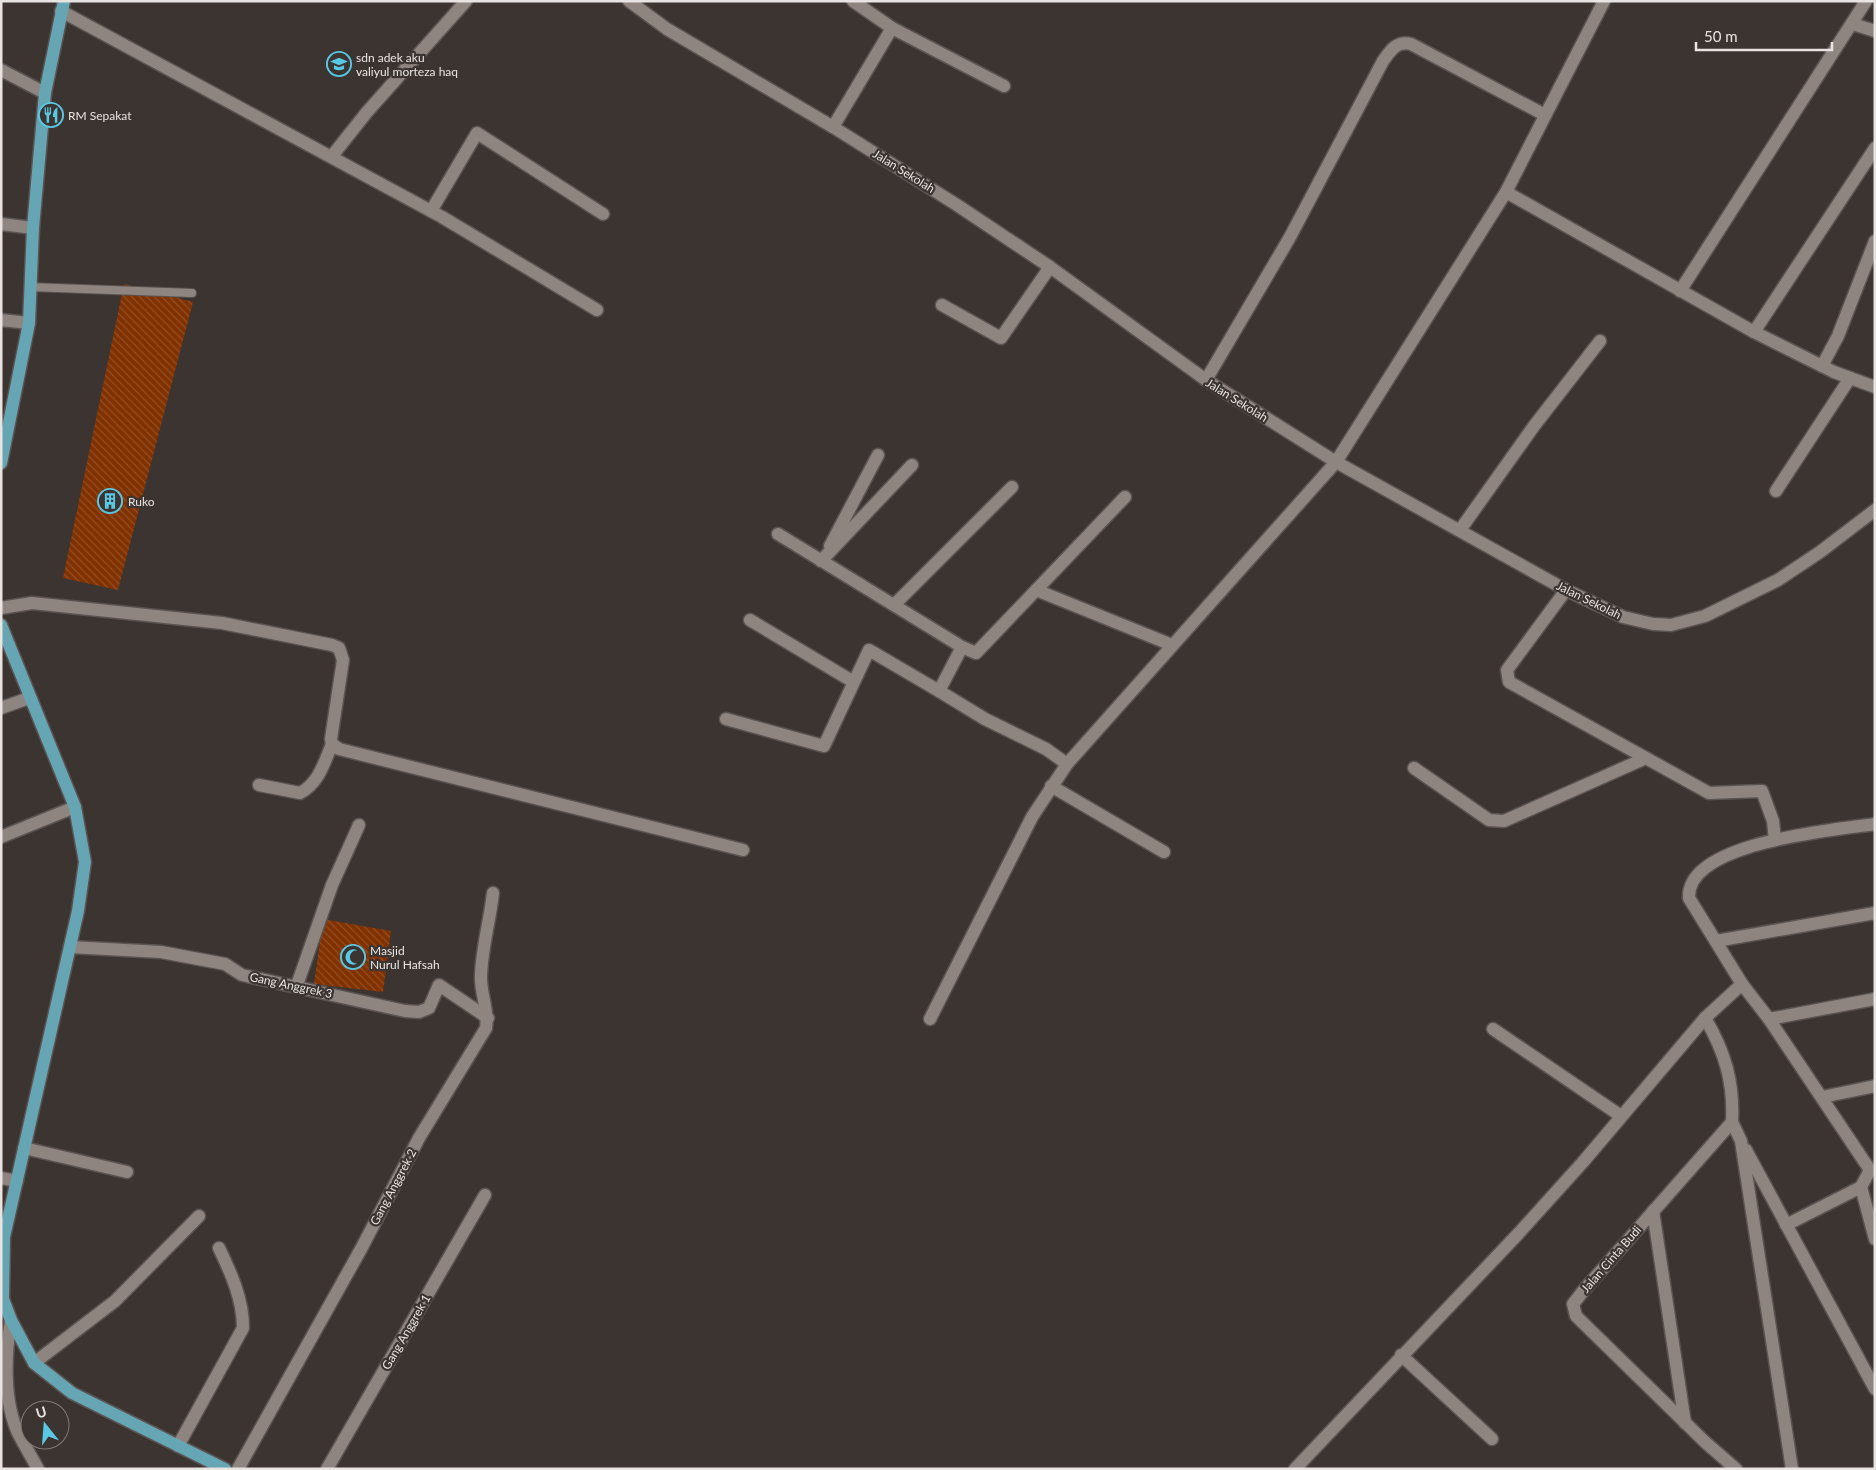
<svg xmlns="http://www.w3.org/2000/svg" width="1876" height="1470" font-family="Lato,sans-serif">
<style>
.building{fill:url(#building-back-hatch)}
.lines{fill:none;stroke-linecap:round;stroke-linejoin:round}
.lane-casing{stroke:#5a5351;stroke-width:10}
.street-casing{stroke:#5a5351;stroke-width:15}
.secondary-casing{stroke:#5a5351;stroke-width:15}
.primary-casing{stroke:#5a5351;stroke-width:15}
.lane{stroke:#8e8581;stroke-width:8}
.street{stroke:#8e8581;stroke-width:12}
.secondary{stroke:#8e8581;stroke-width:12}
.primary{stroke:#65a5b4;stroke-width:12}
.labels{text-anchor:middle;dominant-baseline:central;stroke-width:4.5;stroke-linejoin:round;paint-order:stroke}
.poi-label{font-size:12px;fill:#e9e4e2;stroke:#3b3430;text-anchor:start}
.street-label{font-size:12px;fill:#e9e4e2;stroke:#3b3430}
</style>
<defs>
<pattern id="building-back-hatch" width="6" height="6" patternUnits="userSpaceOnUse" patternTransform="scale(1.25)"><rect width="6" height="6" fill="#813100"/><path d="M-1 5l2 2M0 0l6 6M5-1l2 2" fill="none" stroke="#934f25"/></pattern>
</defs>
<rect width="100%" height="100%" fill="#3b3430"/>
<g class="building">
<polygon points="124,284 193,302 118,590 63,578"/>
<polygon points="323,919 391,931 383,992 314,984"/>
</g>
<g class="lines">
<defs>
<polyline id="lane" points="30,287 192,293"/>
<g id="street">
<polyline points="629,1 667,29 833,127 957,205 1050,267 1206,380 1336,462 1566,590 1623,617 1653,624 1671,625 1705,616 1778,580 1820,552 1875,510"/>
<polyline points="853,1 892,28"/>
<polyline points="61,11 442,217 597,310"/>
<polyline points="1853,24 1875,31"/>
<polyline points="833,127 892,28 1004,86"/>
<polyline points="332,156 367,112 466,1"/>
<polyline points="1506,192 1754,332 1834,372 1875,387"/>
<polyline points="431,211 477,133 603,214"/>
<polyline points="1,224 33,228"/>
<polyline points="1680,291 1866,1"/>
<polyline points="942,305 1001,338 1050,267"/>
<polyline points="1,320 29,323"/>
<polyline points="1754,332 1875,148"/>
<polyline points="1822,366 1838,336 1875,241"/>
<path d="M1206 380 1290 237 1383 61C1390 51 1397 40 1411 44L1545 115"/>
<polyline points="1776,491 1850,378"/>
<polyline points="1460,530 1534,426 1600,341"/>
<polyline points="778,534 962,647 939,691 985,719 1046,749 1067,764"/>
<polyline points="830,546 878,455"/>
<polyline points="821,561 912,465"/>
<polyline points="1036,590 1172,645"/>
<polyline points="1566,590 1507,670 1509,682 1709,793 1762,791 1773,821 1775,840"/>
<polyline points="894,605 1012,487"/>
<polyline points="1,608 32,603 222,623 332,645 339,648 343,660 331,739 332,744 339,749 743,850"/>
<polyline points="750,620 852,681"/>
<polyline points="962,647 976,653 1125,497"/>
<polyline points="1,708 29,698"/>
<polyline points="726,719 824,746 869,650 939,691"/>
<polyline points="1414,768 1489,820 1504,821 1646,758"/>
<path d="M259 785 300 793C319 783 324 763 332 744"/>
<polyline points="1051,786 1164,852"/>
<polyline points="1,837 75,807"/>
<polyline points="1716,941 1875,913"/>
<polyline points="70,947 161,952 225,964 242,975 405,1011 419,1012 429,1008 439,985 488,1018"/>
<polyline points="1742,984 1769,1019 1870,1170 1861,1187 1786,1225"/>
<polyline points="297,985 332,885 359,825"/>
<path d="M1705 1018C1725 1052 1734 1082 1732 1122L1584 1290 1573 1304 1576 1316 1705 1442 1736 1469"/>
<polyline points="930,1019 1032,817 1067,764 1336,462 1506,192 1604,1"/>
<polyline points="1769,1019 1875,999"/>
<polyline points="1493,1029 1621,1116"/>
<polyline points="1822,1097 1875,1086"/>
<polyline points="1732,1122 1741,1141 1792,1469"/>
<polyline points="24,1148 127,1172"/>
<polyline points="1746,1150 1875,1389"/>
<polyline points="1,1178 17,1181"/>
<polyline points="1861,1187 1875,1239"/>
<polyline points="1653,1211 1685,1423"/>
<path d="M11 1320C5 1355 3 1402 19 1435 25 1446 32 1458 38 1469"/>
<polyline points="1401,1355 1492,1439"/>
<polyline points="34,1363 115,1301 199,1216"/>
<path d="M178 1446 243 1328C243 1299 231 1273 219 1248"/>
<path d="M238 1469 361 1249 419 1138 486 1028C489 1009 480 994 481 975 482 947 490 920 493 893"/>
<polyline points="327,1469 485,1195"/>
<path d="M1295 1469 1518 1234 1583 1162 1705 1018 1742 984 1689 898C1686 842 1835 830 1875 824"/>
</g>
<polyline id="secondary" points="1,70 45,93"/>
<g id="primary">
<polyline points="1,463 29,323 33,228 45,93 64,1"/>
<polyline points="1,625 75,807 85,862 78,911 4,1237 3,1299 11,1320 34,1363 72,1393 225,1469"/>
</g>
</defs>
<use href="#lane" class="lane-casing"/>
<use href="#street" class="street-casing"/>
<use href="#secondary" class="secondary-casing"/>
<use href="#primary" class="primary-casing"/>
<use href="#lane" class="lane"/>
<use href="#street" class="street"/>
<use href="#secondary" class="secondary"/>
<use href="#primary" class="primary"/>
</g>
<defs>
<symbol id="school-ring" viewBox="-11 -11 22 22"><circle r="9.5" fill="#3b3430" stroke="#59c8e4" stroke-width="1.5"/><path d="M0-5L7-2L0 1L-7-2ZM-4 1L0 2.5L4 1V4Q0 6-4 4Z" fill="#59c8e4"/></symbol>
<symbol id="restaurant-ring" viewBox="-11 -11 22 22"><circle r="9.5" fill="#3b3430" stroke="#59c8e4" stroke-width="1.5"/><path d="M-5-6h1v4h1v-4h1v4h1v-4h1v5L-1.5 .5V6h-2V.5L-5-1ZM5-6V6H3V1.5H1.5Q1.5-4 5-6Z" fill="#59c8e4"/></symbol>
<symbol id="building-ring" viewBox="-11 -11 22 22"><circle r="9.5" fill="#3b3430" stroke="#59c8e4" stroke-width="1.5"/><path d="M-4-6H4V6H1V3H-1V6H-4ZM-2.5-4.3h1.7v1.8h-1.7ZM.8-4.3h1.7v1.8H.8ZM-2.5-1h1.7V.8h-1.7ZM.8-1h1.7V.8H.8Z" fill="#59c8e4"/></symbol>
<symbol id="mosque-ring" viewBox="-11 -11 22 22"><circle r="9.5" fill="#3b3430" stroke="#59c8e4" stroke-width="1.5"/><path d="M3.5-4.9A6 6 0 1 0 3.5 4.9A5 5 0 1 1 3.5-4.9Z" fill="#59c8e4"/></symbol>
</defs>
<g fill-rule="evenodd">
<use href="#school-ring" x="325" y="50" width="28" height="28"/>
<use href="#restaurant-ring" x="37" y="101" width="28" height="28"/>
<use href="#building-ring" x="96" y="487" width="28" height="28"/>
<use href="#mosque-ring" x="339" y="943" width="28" height="28"/>
</g>
<g class="labels">
<g class="poi-label">
<text x="356" y="57">sdn adek aku<tspan x="356" dy="14">valiyul morteza haq</tspan></text>
<text x="68" y="115">RM Sepakat</text>
<text x="128" y="501">Ruko</text>
<text x="370" y="950">Masjid<tspan x="370" dy="14">Nurul Hafsah</tspan></text>
</g>
<g class="street-label">
<text transform="translate(904 171) rotate(32)">Jalan Sekolah</text>
<text transform="translate(1237 400) rotate(32)">Jalan Sekolah</text>
<text transform="translate(1589 600) rotate(26)">Jalan Sekolah</text>
<text transform="translate(291 985) rotate(12)">Gang Anggrek 3</text>
<text transform="translate(393 1187) rotate(-62)">Gang Anggrek 2</text>
<text transform="translate(1611 1259) rotate(-49)">Jalan Cinta Budi</text>
<text transform="translate(406 1332) rotate(-60)">Gang Anggrek 1</text>
</g>
</g>
<rect width="1876" height="1470" fill="none" stroke="#e9e4e2" stroke-width="5"/>
<g transform="translate(45 1425) rotate(343)"><circle r="24" fill="#3b3430" stroke="#817a77"/>
<path d="M0-4L9 19L0 12L-9 19Z" fill="#59c8e4"/>
<text y="-8" font-size="14" font-weight="bold" text-anchor="middle" fill="#e9e4e2">U</text>
</g>
<path d="M1696 42v8h136v-8" fill="none" stroke="#e9e4e2" stroke-width="2.5"/>
<text x="1704" y="42" font-size="15" fill="#e9e4e2" stroke="#3b3430" stroke-width="4" paint-order="stroke">50 m</text>
</svg>
